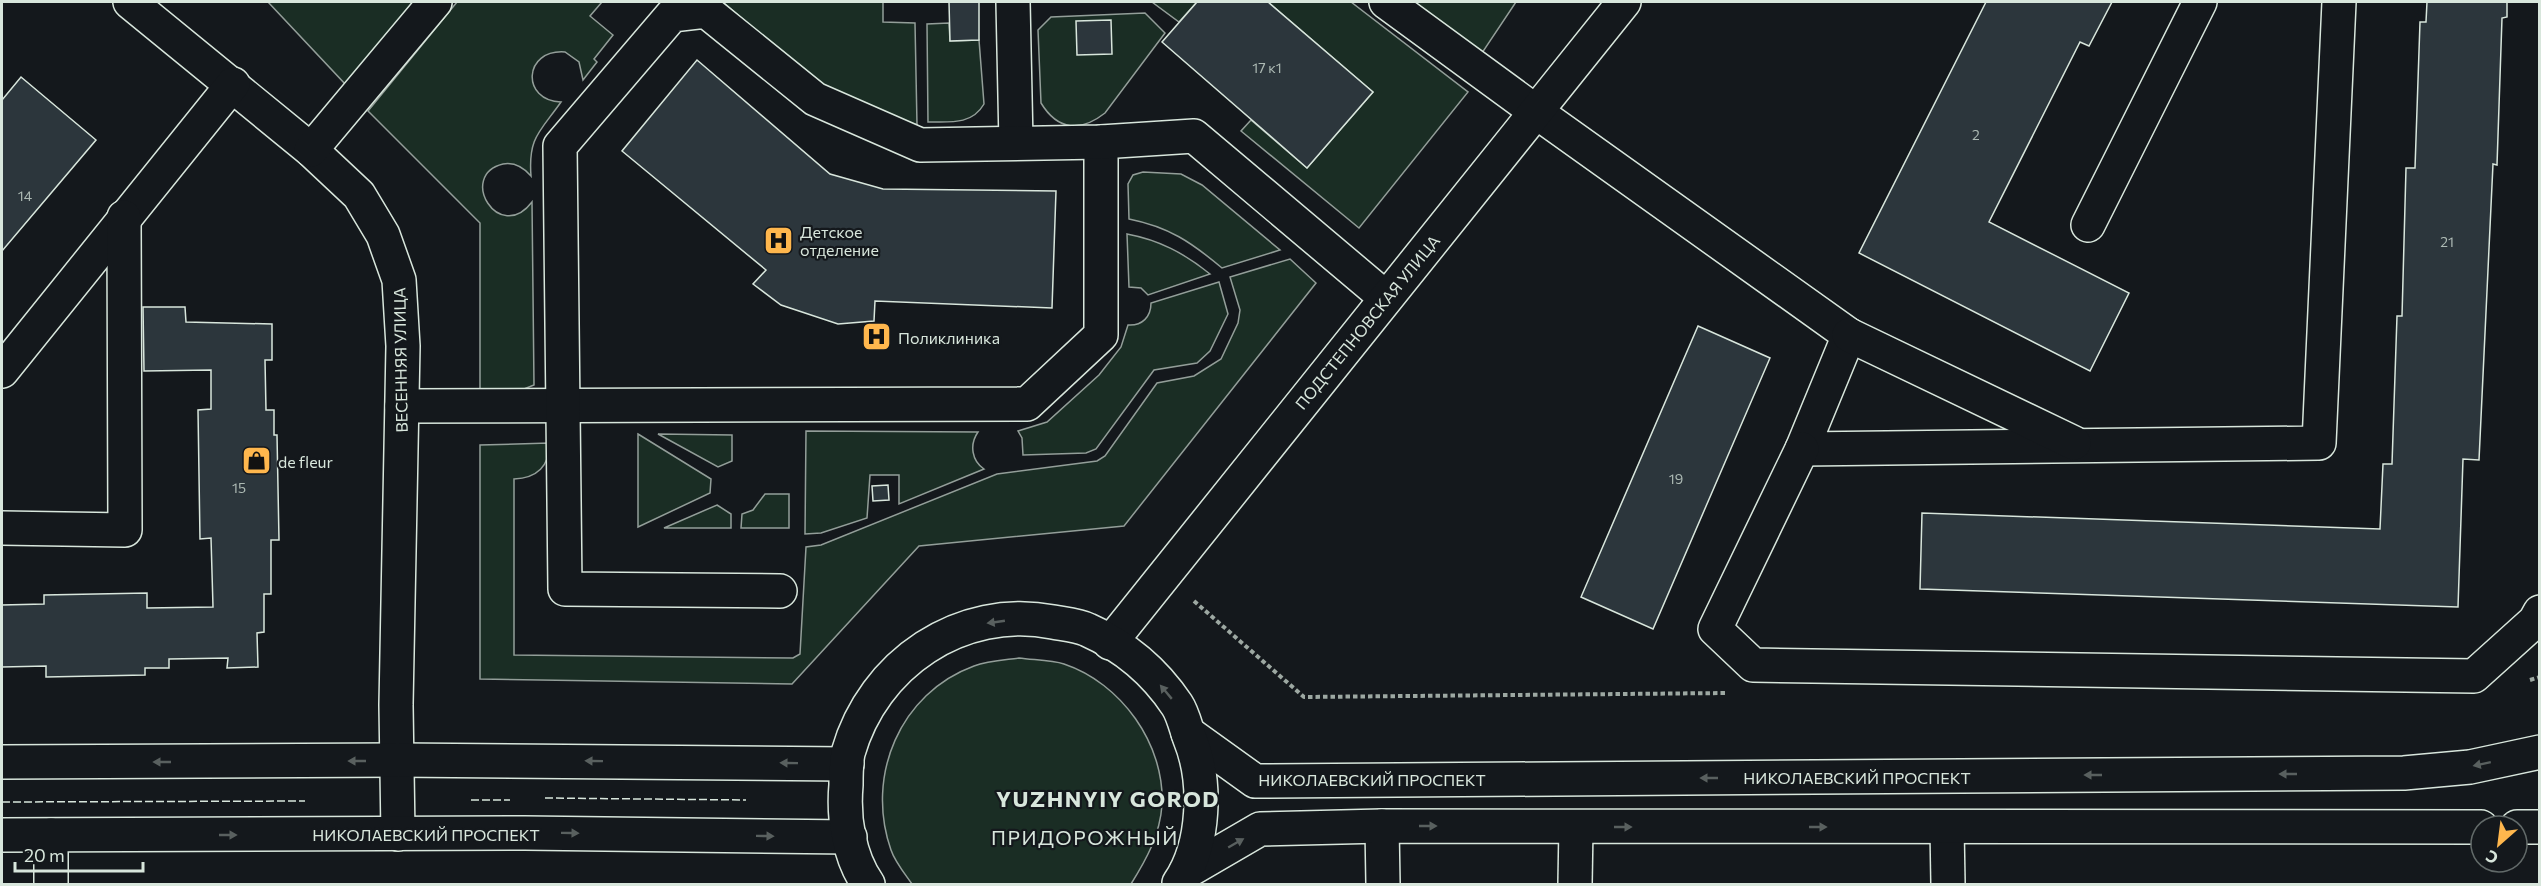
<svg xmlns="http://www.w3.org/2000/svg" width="2541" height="886" font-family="Commissioner,sans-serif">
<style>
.green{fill:#1a2d24;stroke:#939e99;stroke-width:1.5}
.building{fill:#2c363c;stroke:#d8e6dc;stroke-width:1.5}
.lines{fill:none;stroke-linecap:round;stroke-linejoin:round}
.minor-casing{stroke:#d8e6dc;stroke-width:36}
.major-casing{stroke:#d8e6dc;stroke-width:36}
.path{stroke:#9da8a2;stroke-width:4;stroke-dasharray:4.5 3;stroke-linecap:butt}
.minor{stroke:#14181c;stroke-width:33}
.major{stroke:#14181c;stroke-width:33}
.fence{stroke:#d8e6dc;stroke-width:1.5;stroke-dasharray:8 3;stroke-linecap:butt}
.oneway{fill:#59605f}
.labels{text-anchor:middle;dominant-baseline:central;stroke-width:4.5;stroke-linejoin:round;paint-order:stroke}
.number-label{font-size:14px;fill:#adbab4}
.poi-label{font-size:16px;fill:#d8e6dc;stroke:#14181c;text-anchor:start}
.street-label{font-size:16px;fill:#d8e6dc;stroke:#14181c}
.quarter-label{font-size:20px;letter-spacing:1.5px;fill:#d8e6dc;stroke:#14181c}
.district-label{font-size:22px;font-weight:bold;letter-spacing:1.5px;fill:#d8e6dc;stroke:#14181c}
</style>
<rect width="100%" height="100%" fill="#14181c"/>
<g class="green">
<polygon points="268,2 417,2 348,87"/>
<path d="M457 2H602L590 16 613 35 594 59 597 62 583 80 579 62 565 52C523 49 521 101 561 102 540 132 528 137 531 176 524 168 514 162 503 164 457 175 499 245 532 202L534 385 519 391H480V223L368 111Z"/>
<polygon points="723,2 883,2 883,22 915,23 917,125 843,99 819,85"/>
<polygon points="1152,2 1197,2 1179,22"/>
<polygon points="1268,2 1351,2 1468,92 1359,228 1241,131 1251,120 1307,168 1373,92"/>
<polygon points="1413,2 1516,2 1482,53"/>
<path d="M1145 13 1165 33 1105 113C1081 132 1058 131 1041 103L1038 30 1051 17Z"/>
<path d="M949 23 950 41 979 40 984 104C972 125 950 122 928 122L927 24Z"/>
<path d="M1143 172 1181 174 1202 185 1280 250 1222 268C1191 242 1169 227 1129 219L1128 184 1133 175Z"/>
<path d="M1127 234C1159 240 1184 253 1210 274L1148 295 1141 288 1129 287Z"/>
<path d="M1290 259 1316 283 1124 526 919 546 792 684 480 679V445L549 443C550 466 537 478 514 479V655L793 658 800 654 806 547 821 545 997 474 1097 461 1105 456 1157 383 1194 376 1221 359 1238 323 1240 310 1230 277Z"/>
<path d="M1219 282 1228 314 1210 351 1197 363 1154 370 1096 449 1086 453 1023 455 1022 438 1018 431 1047 422 1099 375 1121 347 1128 325C1142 326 1151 317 1151 303Z"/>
<path d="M806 431 978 432C969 445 972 461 984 469L899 504V475H870L867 518 821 533 805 534Z"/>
<polygon points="638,434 711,479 710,493 638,527"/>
<polygon points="658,434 732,435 732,461 718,467"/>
<polygon points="765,494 789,494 789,528 741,528 742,514 753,510"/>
<polygon points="717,505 731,514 731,528 664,528"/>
<path d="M1019 658C1033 660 1051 660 1064 664 1121 683 1165 744 1162 805 1160 835 1146 860 1131 884H912C905 874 895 862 891 850 865 776 900 693 974 666 988 661 1005 660 1019 658Z"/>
</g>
<g class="building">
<polygon points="949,2 979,2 979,40 950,41"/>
<polygon points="1197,2 1268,2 1373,92 1307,168 1162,42"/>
<polygon points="1986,2 2112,2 2089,46 2080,42 1989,222 2129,293 2090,371 1859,253"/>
<polygon points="2427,2 2507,2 2507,17 2502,18 2497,165 2493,164 2479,460 2463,459 2458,607 1920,589 1922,513 2380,529 2383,464 2392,464 2397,316 2402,316 2406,168 2415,168 2420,22 2426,22"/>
<polygon points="1111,20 1112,54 1077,55 1076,21"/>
<polygon points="697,60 830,174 883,189 1056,191 1052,308 875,301 874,321 838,324 781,305 753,284 766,270 622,151"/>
<polygon points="21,77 96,140 2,251 2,100"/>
<polygon points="143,307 185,307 186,322 272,324 272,360 265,360 266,410 274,410 274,435 277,435 279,540 271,540 271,594 264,594 264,632 257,633 258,667 227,668 228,658 169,659 169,668 145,668 145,675 46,677 46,666 2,667 2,605 44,604 44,595 147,593 147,608 213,607 211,538 200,539 198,410 211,409 211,370 144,371"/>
<polygon points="1698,326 1770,358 1653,629 1581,597"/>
<polygon points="888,485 889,500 873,501 872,486"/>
</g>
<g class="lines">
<defs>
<g id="minor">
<polyline points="130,2 311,150 359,195 383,235 399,280 403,346 396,705 398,834"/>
<polyline points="1013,2 1016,143"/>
<polyline points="1386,2 1535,111 1849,335 1802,449 2319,443 2339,2"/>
<polyline points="311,150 435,2"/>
<polyline points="2088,225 2200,2"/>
<polyline points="1849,335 2074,443"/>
<polyline points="2,371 233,84"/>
<polyline points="402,406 1027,404 1101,335 1101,142"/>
<polyline points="1802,449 1715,629 1753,665 2474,676 2535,621 2540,612"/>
<polyline points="2,528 125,530 124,217"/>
<polyline points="780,591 565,589 560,146 672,15 706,11 815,99 920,145 1101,142 1194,136 1386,298"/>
<polyline points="1110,643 1624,2"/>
<polyline points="1382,826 1383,884"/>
<polyline points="1947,827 1948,884"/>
<polyline points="51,835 51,884"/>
<polyline points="1575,884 1576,827"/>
</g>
<g id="major">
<polyline points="1188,733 1255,781 2404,773 2470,767 2540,752"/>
<polyline points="2,762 398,760 847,764"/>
<polyline points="2517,827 2540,827"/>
<polyline points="2,835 525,833 850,837"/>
<polyline points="1186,872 1260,829 1382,826 2481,827"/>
<path d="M868 884C849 857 843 818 846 785 846 775 846 763 848 753 873 664 961 604 1053 622 1064 624 1078 625 1088 630 1124 646 1155 672 1177 705 1183 714 1186 728 1190 739 1207 781 1205 845 1179 883"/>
</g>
</defs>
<use href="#minor" class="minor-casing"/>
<use href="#major" class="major-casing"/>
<g class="path">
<polyline points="1194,601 1304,697 1727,693"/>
<polyline points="2530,680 2540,677"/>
</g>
<use href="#minor" class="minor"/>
<use href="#major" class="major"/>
<g class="fence">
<polyline points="545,798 746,800"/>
<polyline points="471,800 510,800"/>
<polyline points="2,802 305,801"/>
</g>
</g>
<defs><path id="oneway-solid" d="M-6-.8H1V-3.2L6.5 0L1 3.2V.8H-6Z" transform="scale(1.5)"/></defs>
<g class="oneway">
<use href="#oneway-solid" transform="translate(996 622) rotate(172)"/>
<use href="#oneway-solid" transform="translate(1166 692) rotate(-130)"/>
<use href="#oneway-solid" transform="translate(357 761) rotate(180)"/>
<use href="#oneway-solid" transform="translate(594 761) rotate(-179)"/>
<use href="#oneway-solid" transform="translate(162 762) rotate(180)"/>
<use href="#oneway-solid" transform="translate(789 763) rotate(-179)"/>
<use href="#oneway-solid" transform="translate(2482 764) rotate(168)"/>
<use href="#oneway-solid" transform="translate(2288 774) rotate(180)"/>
<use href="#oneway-solid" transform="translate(2093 775) rotate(180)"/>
<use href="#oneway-solid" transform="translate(1709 778) rotate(180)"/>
<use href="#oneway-solid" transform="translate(1428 826)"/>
<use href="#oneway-solid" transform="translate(1623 827)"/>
<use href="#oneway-solid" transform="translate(1818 827)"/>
<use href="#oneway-solid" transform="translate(570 833) rotate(1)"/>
<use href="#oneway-solid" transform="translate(228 835)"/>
<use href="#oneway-solid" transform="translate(765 836) rotate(1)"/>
<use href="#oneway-solid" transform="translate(1236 843) rotate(-30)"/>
</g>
<defs>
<symbol id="hospital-square" viewBox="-11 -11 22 22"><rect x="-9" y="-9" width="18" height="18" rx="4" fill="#ffb74d" stroke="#14181c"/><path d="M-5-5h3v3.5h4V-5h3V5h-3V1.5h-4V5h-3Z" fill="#111"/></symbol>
<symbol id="shop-square" viewBox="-11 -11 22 22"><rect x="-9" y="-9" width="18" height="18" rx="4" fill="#ffb74d" stroke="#14181c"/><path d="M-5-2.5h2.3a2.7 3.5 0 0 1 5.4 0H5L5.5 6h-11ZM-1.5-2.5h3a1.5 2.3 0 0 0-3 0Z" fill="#111"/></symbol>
</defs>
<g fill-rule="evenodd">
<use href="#hospital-square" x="762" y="224" width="33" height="33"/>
<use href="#hospital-square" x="860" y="320" width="33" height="33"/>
<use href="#shop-square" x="240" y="444" width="33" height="33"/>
</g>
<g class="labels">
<g class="number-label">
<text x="1267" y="67">17 к1</text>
<text x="1976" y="134">2</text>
<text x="25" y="195">14</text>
<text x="2447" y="241">21</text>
<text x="1676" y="478">19</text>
<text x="239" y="487">15</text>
</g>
<g class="poi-label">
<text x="800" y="231">Детское<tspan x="800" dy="18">отделение</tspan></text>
<text x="898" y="337">Поликлиника</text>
<text x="278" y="461">de fleur</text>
</g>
<g class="street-label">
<text transform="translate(1367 322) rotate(-51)">ПОДСТЕПНОВСКАЯ УЛИЦА</text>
<text transform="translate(400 360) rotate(-91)">ВЕСЕННЯЯ УЛИЦА</text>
<text x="1857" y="777">НИКОЛАЕВСКИЙ ПРОСПЕКТ</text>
<text x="1372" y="779">НИКОЛАЕВСКИЙ ПРОСПЕКТ</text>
<text x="426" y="834">НИКОЛАЕВСКИЙ ПРОСПЕКТ</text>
</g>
<g class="quarter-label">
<text x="1085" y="837">ПРИДОРОЖНЫЙ</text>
</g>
<g class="district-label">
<text x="1108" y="798">YUZHNYIY GOROD</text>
</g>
</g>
<rect width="2541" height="886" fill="none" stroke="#d8e6dc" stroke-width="6"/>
<g transform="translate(2499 844) rotate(208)"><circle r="28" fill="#14181c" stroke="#626a69" stroke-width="1.5"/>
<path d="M0-4.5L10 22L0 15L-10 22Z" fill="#ffb74d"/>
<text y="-9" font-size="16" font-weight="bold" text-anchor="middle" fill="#d8e6dc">С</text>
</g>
<path d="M15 862v9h128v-9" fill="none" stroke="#d8e6dc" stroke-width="3"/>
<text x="24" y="862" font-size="18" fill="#d8e6dc" stroke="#14181c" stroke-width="4.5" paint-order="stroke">20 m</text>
</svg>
